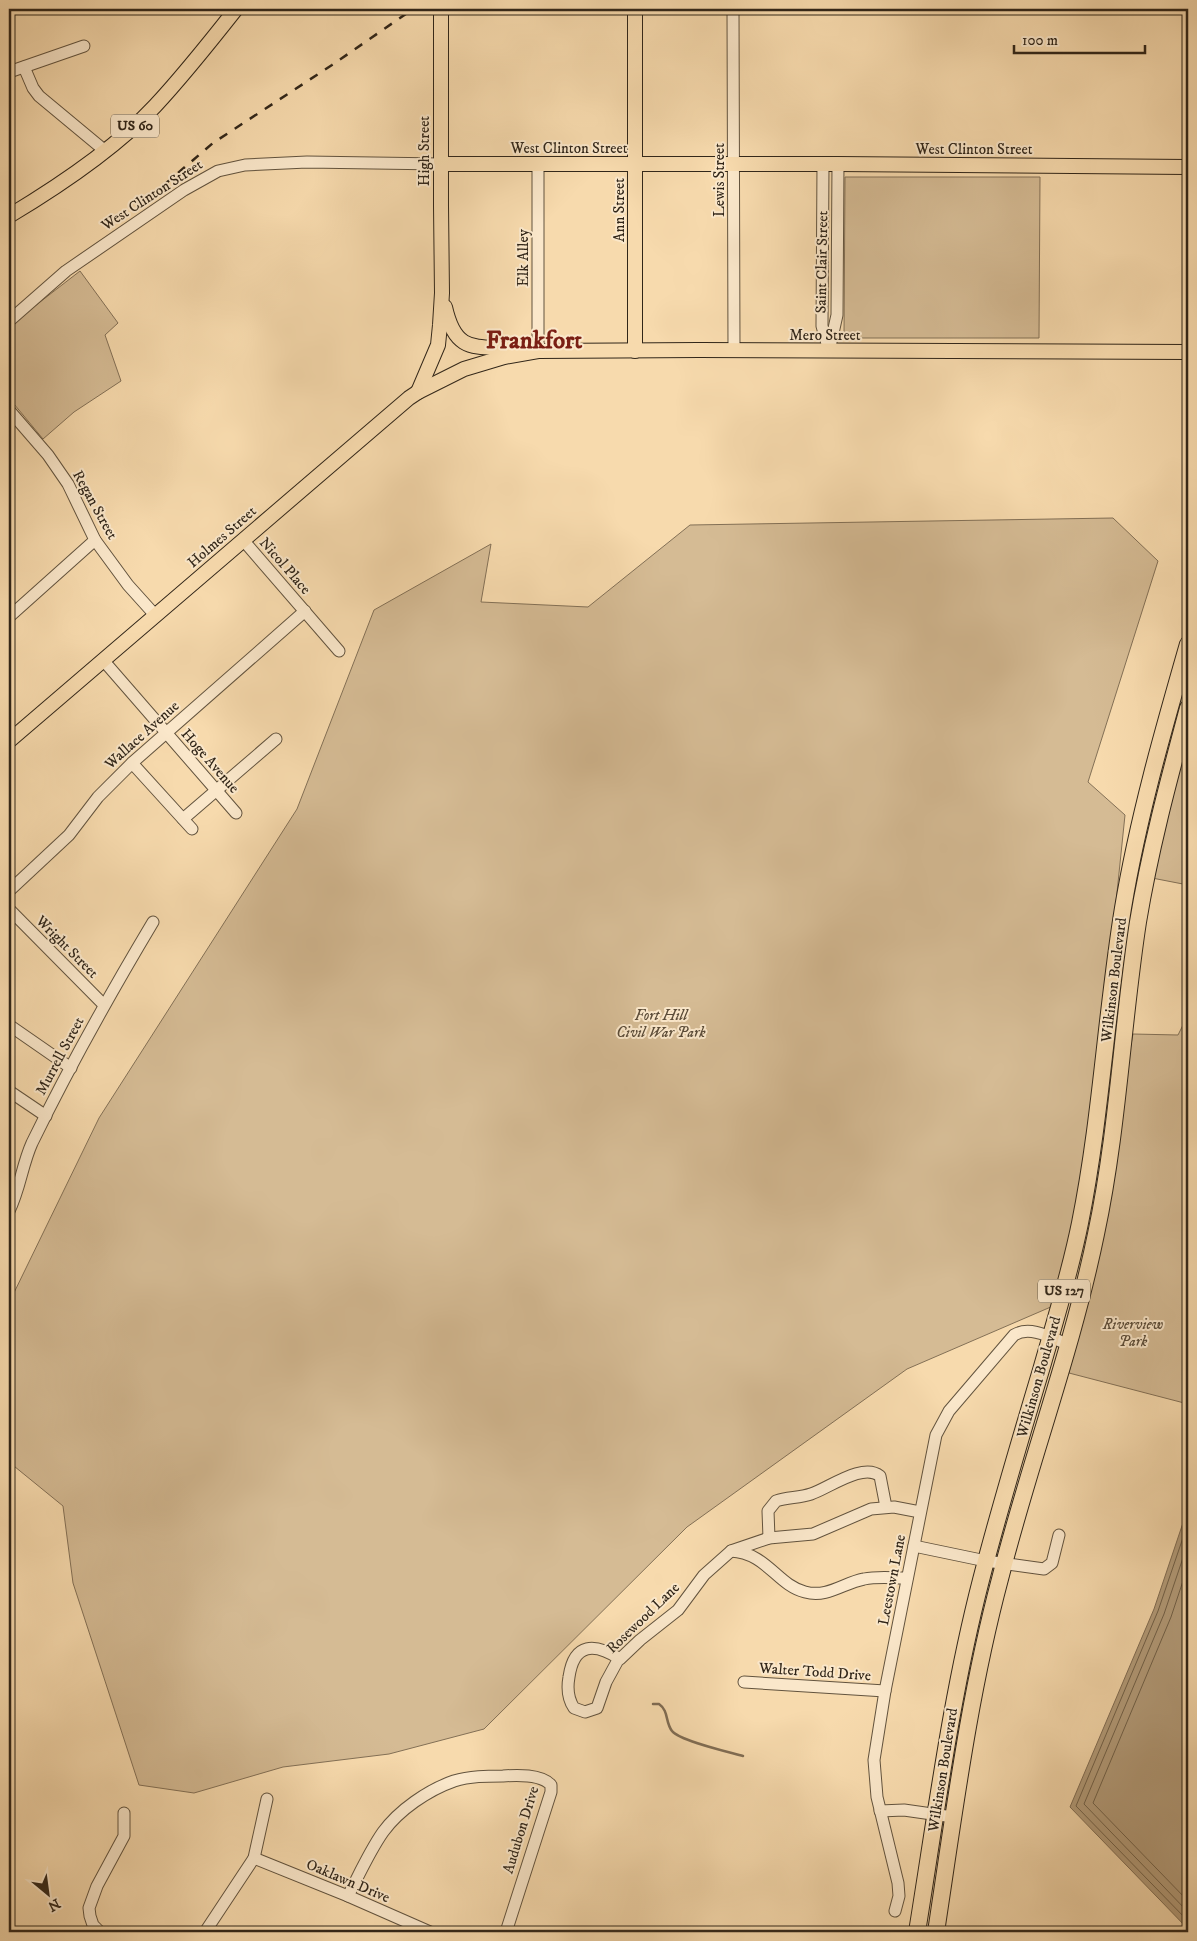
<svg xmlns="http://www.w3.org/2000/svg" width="1197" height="1941" font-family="'IM FELL DW Pica',serif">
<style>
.green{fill:#d5bb94;stroke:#837056}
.water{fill:#b49d7b;stroke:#806d54}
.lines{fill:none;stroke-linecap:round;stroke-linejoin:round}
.shore{stroke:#72624a;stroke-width:1}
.stream{stroke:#806d54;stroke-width:2.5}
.minor-casing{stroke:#62533e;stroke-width:13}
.major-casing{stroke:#312619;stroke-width:16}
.highway-casing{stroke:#312619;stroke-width:18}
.minor{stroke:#fae7ca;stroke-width:11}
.major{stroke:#f7daad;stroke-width:14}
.highway{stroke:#f7daad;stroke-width:16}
.rail{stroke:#312619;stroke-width:2.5;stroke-dasharray:9 9;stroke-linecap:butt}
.labels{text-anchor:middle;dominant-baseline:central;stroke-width:4;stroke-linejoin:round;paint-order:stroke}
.shield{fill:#fae7ca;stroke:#6d604e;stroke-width:1}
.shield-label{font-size:14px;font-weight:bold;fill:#312619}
.street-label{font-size:15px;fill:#312619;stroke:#fae7ca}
.park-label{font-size:15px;font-style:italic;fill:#5a4b38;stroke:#fae7ca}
.town-label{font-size:25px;font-weight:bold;fill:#7a1f14;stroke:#fae7ca}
</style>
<rect width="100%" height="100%" fill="#f7daad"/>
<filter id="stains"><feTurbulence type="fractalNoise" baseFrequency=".004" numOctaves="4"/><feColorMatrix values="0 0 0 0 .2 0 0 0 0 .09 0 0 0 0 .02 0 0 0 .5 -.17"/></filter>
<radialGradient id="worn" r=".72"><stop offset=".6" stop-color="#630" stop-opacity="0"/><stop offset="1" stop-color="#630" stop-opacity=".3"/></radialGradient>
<g class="green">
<polygon points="845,177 1040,177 1039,338 844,338"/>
<polygon points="80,271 118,323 105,335 121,381 74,412 43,439 9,398 9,326"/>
<polygon points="1113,518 1158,561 1088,782 1125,815 1087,1183 1060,1303 907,1369 687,1527 484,1729 389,1754 283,1767 194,1793 139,1785 73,1583 63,1506 9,1462 9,1303 99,1118 297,809 374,610 491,544 481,602 588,607 690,525"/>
<polygon points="1188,752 1188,885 1152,878 1180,763"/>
<polygon points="1188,1015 1188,1404 1069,1373 1133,1034 1178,1035"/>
</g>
<polygon class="water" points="1188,1508 1188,1929 1070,1807 1154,1609"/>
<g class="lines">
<g class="shore">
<polyline points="1188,1523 1158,1611 1076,1806 1188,1921"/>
<polyline points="1188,1543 1164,1614 1084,1804 1188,1912"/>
<polyline points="1188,1566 1171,1617 1093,1803 1188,1901"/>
</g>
<path class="stream" d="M653 1704H659C669 1711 665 1722 672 1731 680 1741 729 1752 743 1756"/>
<defs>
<g id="minor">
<polyline points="733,9 734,350"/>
<polyline points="24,67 33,88 39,96 104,150"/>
<polyline points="9,72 84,46"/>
<polyline points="823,164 822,326 829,351"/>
<polyline points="9,321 66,271 184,190 218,171 245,165 307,162 441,164"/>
<polyline points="538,351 538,164"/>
<polyline points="829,351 837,315 838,164"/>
<polyline points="9,410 48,455 68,484 95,540 128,585 155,615"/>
<polyline points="243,540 339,651"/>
<polyline points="9,617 95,540"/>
<polyline points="103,660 236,813"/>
<polyline points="132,763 192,829"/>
<polyline points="183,819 276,739"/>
<polyline points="9,891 69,835 98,797 132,763 305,611"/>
<polyline points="9,909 104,1005"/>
<polyline points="9,1025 71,1068"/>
<polyline points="9,1091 46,1116"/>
<path d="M9 1211C20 1189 22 1165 32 1143 69 1067 110 994 153 922"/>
<path d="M769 1538 768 1511 776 1501C787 1497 799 1498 811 1494 829 1488 863 1462 880 1476L886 1507"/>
<polyline points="914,1546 986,1561 1044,1569 1052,1563 1059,1535"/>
<path d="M731 1551C767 1553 777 1585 805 1592 828 1598 843 1583 864 1579 878 1576 893 1578 907 1578"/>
<path d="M620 1659C595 1643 574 1642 569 1677 567 1688 568 1699 574 1708L585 1712 597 1708 606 1682 618 1660 620 1659 640 1640 678 1610 704 1575 731 1551 769 1538 813 1534 871 1509 894 1507 920 1512"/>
<polyline points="744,1682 885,1691"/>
<polyline points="880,1811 904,1810 953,1817"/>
<polyline points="254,1858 348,1896 430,1932"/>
<path d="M348 1896C359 1875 369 1852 383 1832 399 1810 428 1790 454 1781 470 1776 487 1776 503 1776 517 1775 541 1774 551 1785V1792L506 1932"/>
<path d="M895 1911 899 1896 898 1883 877 1797 874 1760 885 1691 936 1435 949 1411 1014 1335C1030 1325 1052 1338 1067 1344"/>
<polyline points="100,1932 93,1925 90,1916 89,1908 97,1886 124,1836 124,1813"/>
<polyline points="205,1932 254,1858 267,1799"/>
</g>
<g id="major">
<polyline points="635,9 635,351"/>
<polyline points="441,164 838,164 1188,167"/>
<path d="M9 216C59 186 115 149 155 106 184 75 210 42 236 9"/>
<path d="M445 307C456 356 477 345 517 349"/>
<polyline points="418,392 438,345 440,325 442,293 441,206 441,9"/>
<polyline points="9,741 409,398 418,392 464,369 504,357 538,351 699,350 1188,352"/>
</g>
<g id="highway">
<path d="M917 1932C936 1815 951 1696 981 1580 999 1510 1020 1440 1041 1370 1055 1321 1070 1273 1080 1223 1101 1119 1106 1012 1123 908 1138 818 1163 731 1188 644"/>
<path d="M936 1932C954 1814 969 1695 1000 1579 1029 1464 1072 1351 1096 1234 1118 1131 1122 1026 1138 922 1150 849 1169 779 1188 708"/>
</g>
</defs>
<use href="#minor" class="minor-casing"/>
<use href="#major" class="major-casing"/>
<use href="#highway" class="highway-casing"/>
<use href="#minor" class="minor"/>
<use href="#major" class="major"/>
<use href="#highway" class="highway"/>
<polyline class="rail" points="137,208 213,143 332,65 413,9"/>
</g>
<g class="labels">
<g class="shield">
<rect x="111" y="114.5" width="48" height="23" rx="4"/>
<rect x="1038" y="1279.5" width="52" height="23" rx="4"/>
</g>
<g class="shield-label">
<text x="135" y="126">US 60</text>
<text x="1064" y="1291">US 127</text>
</g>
<g class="street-label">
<text x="569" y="148">West Clinton Street</text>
<text x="974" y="149">West Clinton Street</text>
<text transform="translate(424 151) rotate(-90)">High Street</text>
<text transform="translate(719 180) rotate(-90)">Lewis Street</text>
<text transform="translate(152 195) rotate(-33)">West Clinton Street</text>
<text transform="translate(619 210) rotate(-90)">Ann Street</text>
<text transform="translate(523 258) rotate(-90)">Elk Alley</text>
<text transform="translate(822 262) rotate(-89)">Saint Clair Street</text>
<text x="825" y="335">Mero Street</text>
<text transform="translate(95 505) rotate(61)">Regan Street</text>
<text transform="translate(222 537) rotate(-41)">Holmes Street</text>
<text transform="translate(285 566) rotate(49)">Nicol Place</text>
<text transform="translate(142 735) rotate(-42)">Wallace Avenue</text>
<text transform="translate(210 761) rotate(49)">Hoge Avenue</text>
<text transform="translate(67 947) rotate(45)">Wright Street</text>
<text transform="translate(1114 980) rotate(-83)">Wilkinson Boulevard</text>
<text transform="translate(60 1056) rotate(-62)">Murrell Street</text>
<text transform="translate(1039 1377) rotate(-74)">Wilkinson Boulevard</text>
<text transform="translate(892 1580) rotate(-79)">Leestown Lane</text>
<text transform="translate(643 1618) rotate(-44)">Rosewood Lane</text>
<text transform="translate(815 1672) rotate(4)">Walter Todd Drive</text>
<text transform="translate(943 1770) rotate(-81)">Wilkinson Boulevard</text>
<text transform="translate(521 1830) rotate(-73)">Audubon Drive</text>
<text transform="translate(348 1881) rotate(23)">Oaklawn Drive</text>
</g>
<g class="park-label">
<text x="661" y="1015">Fort Hill<tspan x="661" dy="17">Civil War Park</tspan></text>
<text x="1133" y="1324">Riverview<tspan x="1133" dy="17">Park</tspan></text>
</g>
<g class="town-label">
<text x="534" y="340">Frankfort</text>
</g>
</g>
<rect width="1197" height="1941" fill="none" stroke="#f7daad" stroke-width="30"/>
<rect x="10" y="10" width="1177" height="1921" fill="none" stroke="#312619" stroke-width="2.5"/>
<rect x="15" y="15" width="1167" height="1911" fill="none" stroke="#312619"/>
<g transform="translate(48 1894) rotate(151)" stroke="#fae7ca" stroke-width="4" paint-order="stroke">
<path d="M0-4L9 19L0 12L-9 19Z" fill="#312619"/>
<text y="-8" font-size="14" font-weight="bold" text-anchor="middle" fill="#312619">N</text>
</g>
<path d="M1014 45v8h131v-8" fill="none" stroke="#312619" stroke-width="2.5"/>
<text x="1022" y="45" font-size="15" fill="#312619" stroke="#fae7ca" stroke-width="4" paint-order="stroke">100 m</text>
<rect width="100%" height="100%" filter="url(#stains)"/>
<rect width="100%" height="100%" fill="url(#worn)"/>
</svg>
